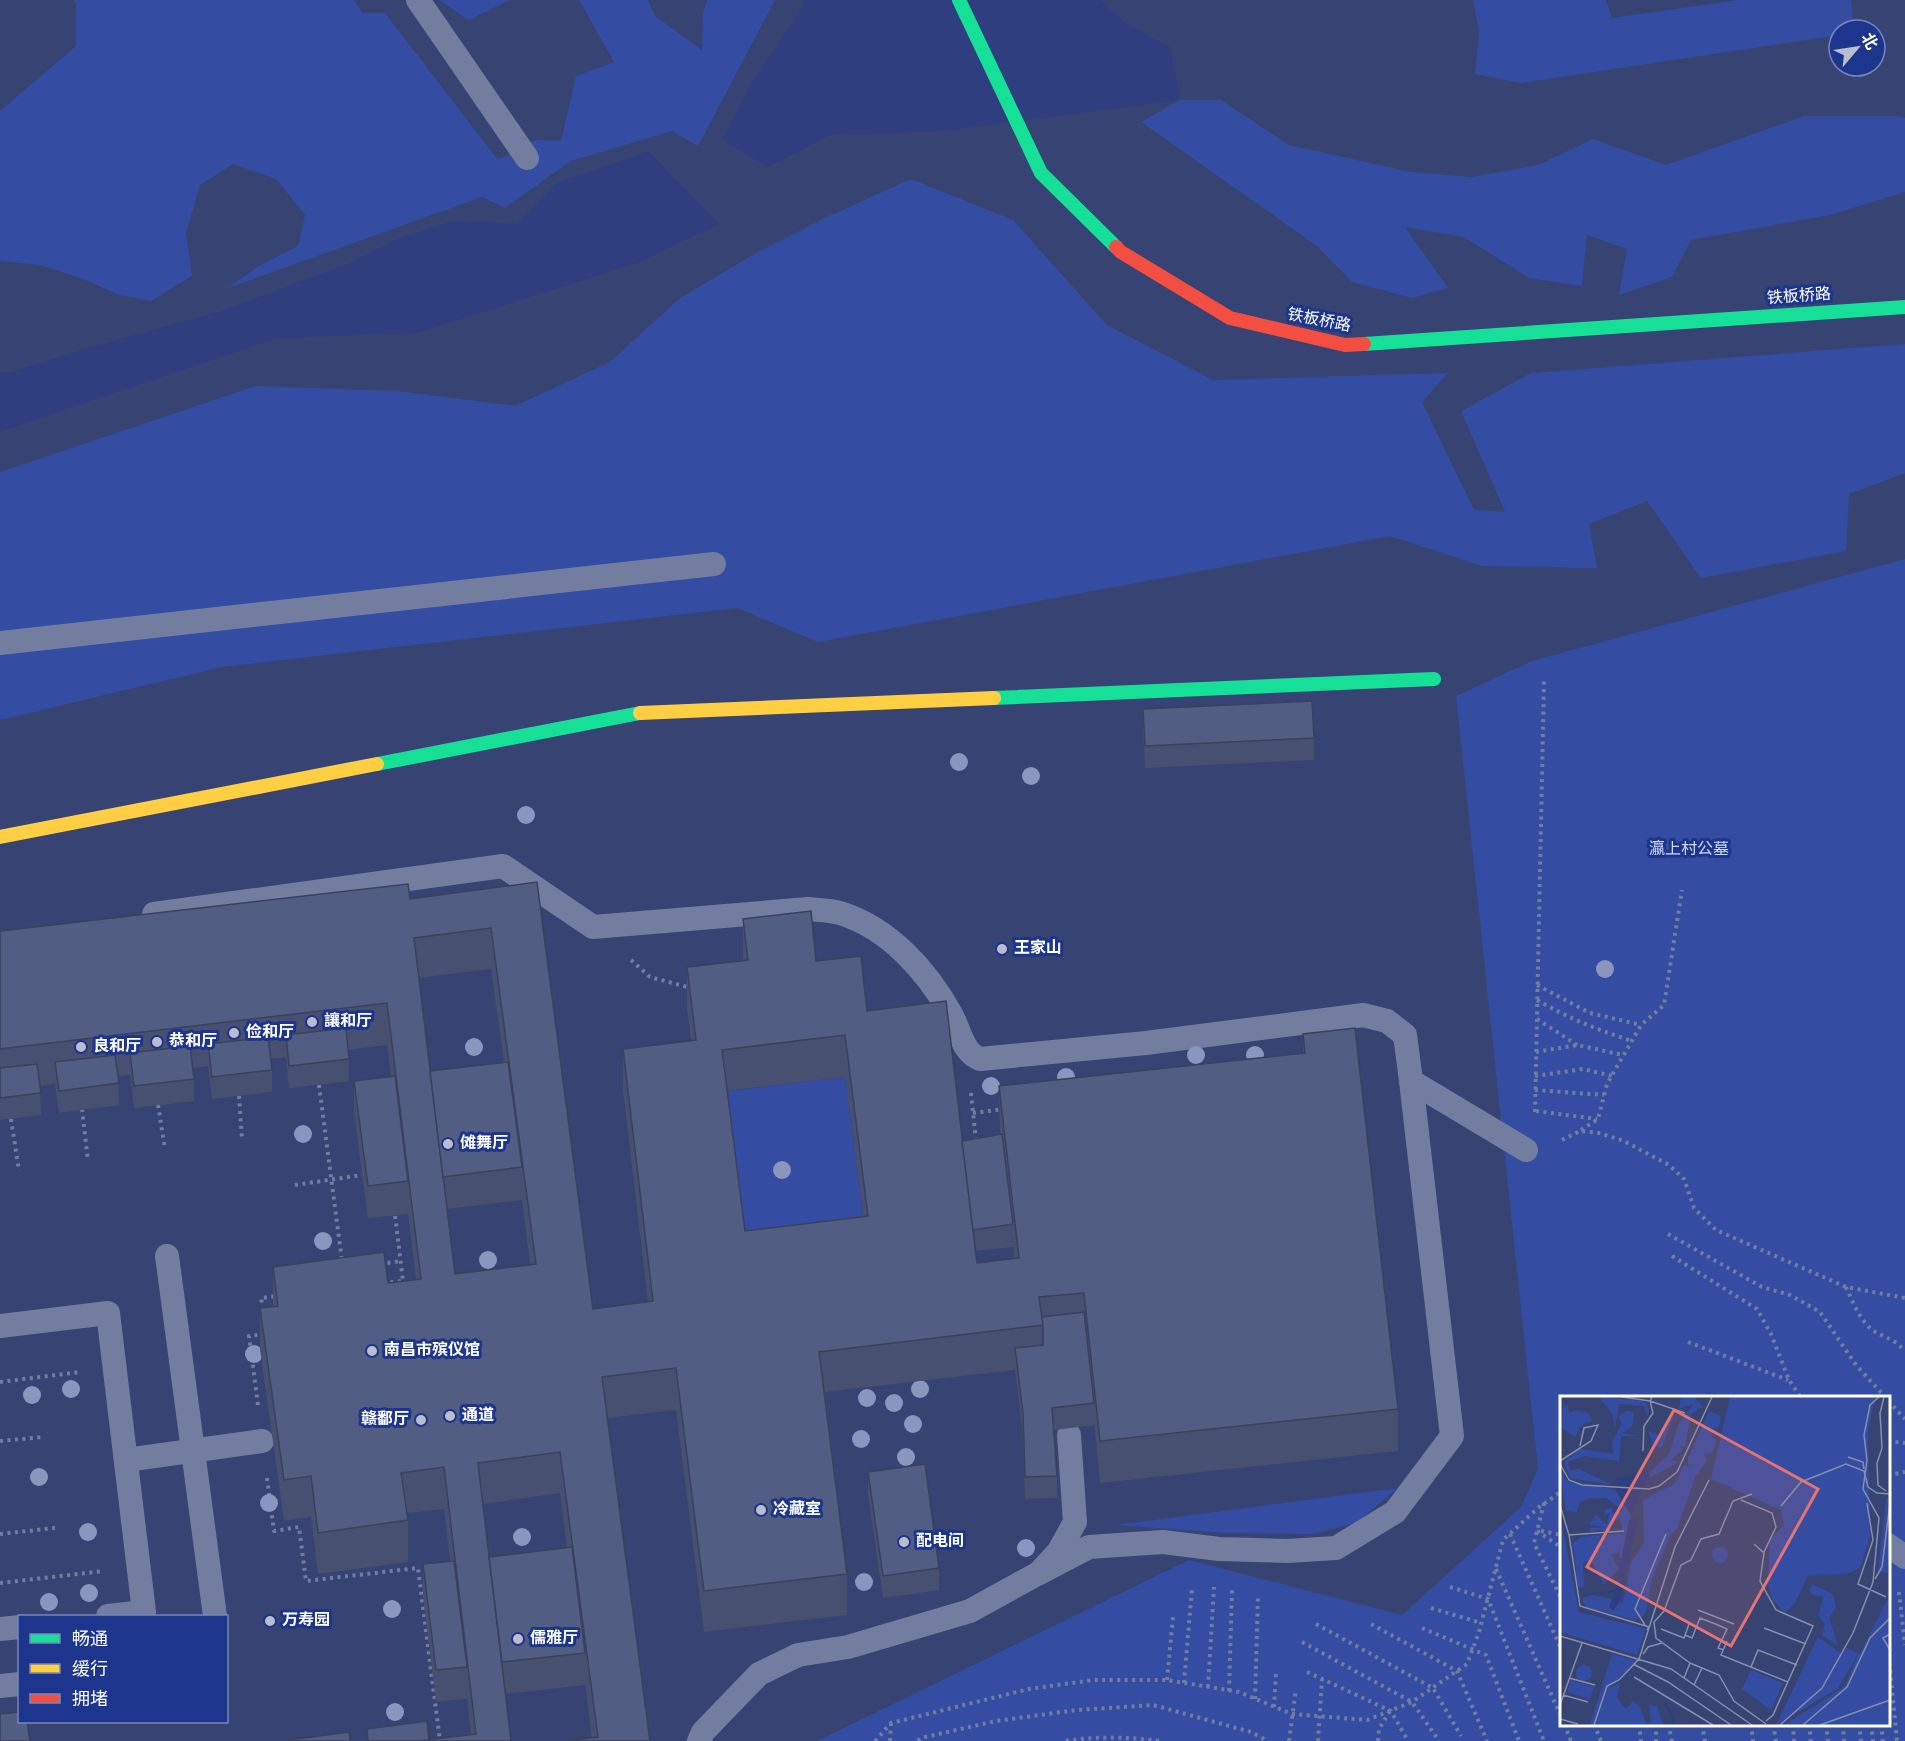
<svg xmlns="http://www.w3.org/2000/svg" width="1905" height="1741" font-family="Overpass,'Noto Sans SC',sans-serif">
<style>
.green{fill:#344da3;fill-rule:evenodd}
.water{fill:#2f3e7f}
.lines{fill:none;stroke-linecap:round;stroke-linejoin:round}
.path{stroke:#727d9f;stroke-width:4;stroke-dasharray:3 4.5;stroke-linecap:butt}
.lane{stroke:#727d9f;stroke-width:24}
.fast{stroke:#16e098;stroke-width:14}
.slow{stroke:#ffcf43;stroke-width:14}
.jam{stroke:#f24e42;stroke-width:14}
.tree{fill:#8a96bd}
.wall{fill:#475071;fill-rule:evenodd}
.building{fill:#525d83;stroke:#39415c;stroke-width:1.5;fill-rule:evenodd}
.poi-dot{fill:#b9bdce;stroke:#1d358c;stroke-width:2}
.labels{text-anchor:middle;dominant-baseline:central;stroke-width:6;stroke-linejoin:round;paint-order:stroke}
.street-label{font-size:16px;fill:#fff;stroke:#1d358c}
.park-label{font-size:16px;fill:#cfd9f9;stroke:#1d358c}
.poi-label{font-size:16px;font-weight:bold;fill:#fff;stroke:#1d358c;text-anchor:start}
.inset-river{fill:none;stroke:#2f3e7f;stroke-width:3}
.inset-road{fill:none;stroke:#868eab;stroke-width:1.5}
.view{fill:#e47373;fill-opacity:0.15;stroke:#e47373;stroke-width:3}
.inset-edge{fill:none;stroke:#fff;stroke-width:3}
</style>
<rect width="100%" height="100%" fill="#364373"/>
<g class="green">
<polygon points="73,0 354,0 362,13 385,13 498,160 536,140 561,141 576,76 614,62 579,0 648,0 655,16 702,50 703,14 707,0 775,0 698,146 672,131 571,161 505,208 482,197 228,288 257,267 298,246 305,215 276,179 233,164 200,185 186,233 192,276 151,301 117,294 83,279 40,265 0,261 0,111 76,46 76,3"/>
<polygon points="439,0 510,0 469,20"/>
<polygon points="1473,0 1606,0 1612,18 1738,0 1851,0 1854,30 1839,30 1839,35 1521,83 1475,74 1479,32"/>
<polygon points="1180,100 1221,100 1289,145 1411,172 1472,177 1538,165 1593,139 1666,165 1804,116 1894,116 1905,118 1905,192 1830,215 1691,240 1672,277 1619,295 1627,249 1587,235 1582,286 1529,278 1464,237 1405,227 1448,288 1412,298 1352,282 1317,246 1141,122"/>
<polygon points="911,179 1013,220 1107,325 1213,380 1448,373 1422,402 1474,510 1505,512 1461,411 1531,373 1905,344 1905,473 1849,494 1846,551 1701,578 1647,501 1589,524 1597,568 1482,566 1390,536 818,642 737,608 222,667 0,720 0,472 256,386 397,391 515,406 610,362 680,298 758,252 827,217"/>
<path d="M1905 559V1741H817L1189 1560 1402 1615 1521 1507 1538 1469 1456 696 1532 661ZM1562 1398H1888V1724H1562Z"/>
<polygon points="845,1077 868,1257 745,1272 722,1092"/>
<polygon points="1398,1488 1356,1523 1314,1534 1225,1533 1116,1525"/>
</g>
<g class="water">
<polygon points="804,0 1100,0 1124,22 1170,47 1180,100 943,131 831,135 768,167 722,140 753,81 802,8"/>
<polygon points="648,151 719,224 640,262 417,333 277,338 0,432 0,373 12,372 85,349 218,312 345,265 397,239 452,221 517,224 557,183"/>
</g>
<g class="lines">
<g class="path">
<polyline points="631,960 650,977 691,988"/>
<polyline points="1537,985 1590,1013 1641,1025"/>
<path d="M1537 1000C1568 1018 1598 1030 1632 1041"/>
<polyline points="1537,1019 1577,1045"/>
<polyline points="1536,1052 1577,1045 1623,1055"/>
<polyline points="1535,1076 1583,1069 1612,1076"/>
<polyline points="319,1085 342,1261"/>
<polyline points="1535,1090 1604,1095"/>
<polyline points="971,1093 976,1142"/>
<polyline points="239,1096 242,1139"/>
<polyline points="158,1105 165,1149"/>
<polyline points="82,1109 88,1161"/>
<polyline points="1536,1111 1597,1119"/>
<polyline points="1535,1112 1544,681"/>
<polyline points="973,1113 1004,1109"/>
<polyline points="11,1119 19,1171"/>
<polyline points="1581,1130 1598,1119 1607,1084 1641,1025 1664,1005 1682,890"/>
<polyline points="1562,1140 1580,1131 1599,1133 1624,1141 1669,1165 1684,1179 1694,1208 1716,1230 1846,1287 1905,1298"/>
<polyline points="295,1185 362,1175"/>
<polyline points="1668,1234 1762,1287 1790,1295 1820,1312 1856,1365 1886,1398"/>
<polyline points="1672,1256 1757,1309 1771,1334 1789,1380 1801,1398"/>
<polyline points="380,1264 401,1261"/>
<polyline points="383,1283 403,1281 395,1215"/>
<path d="M1846 1287C1852 1300 1859 1318 1870 1328 1881 1338 1892 1336 1905 1351"/>
<polyline points="263,1310 261,1298 278,1296"/>
<polyline points="1688,1342 1788,1380"/>
<polyline points="0,1382 80,1372"/>
<polyline points="1888,1401 1905,1419"/>
<polyline points="258,1405 249,1336 265,1334"/>
<polyline points="0,1441 43,1437"/>
<polyline points="1888,1441 1905,1443"/>
<polyline points="1888,1475 1905,1472"/>
<polyline points="267,1478 274,1531 299,1527 306,1581 418,1568 440,1741"/>
<polyline points="1544,1503 1534,1543 1562,1600"/>
<polyline points="1537,1531 1562,1548"/>
<polyline points="1541,1531 1562,1535"/>
<polyline points="0,1534 55,1528"/>
<polyline points="1510,1534 1562,1651"/>
<polyline points="1496,1569 1562,1719"/>
<polyline points="0,1583 104,1571"/>
<polyline points="1450,1587 1488,1599 1544,1741"/>
<polyline points="1899,1592 1905,1645"/>
<polyline points="1431,1608 1481,1623"/>
<polyline points="1316,1624 1433,1688 1461,1736"/>
<polyline points="1371,1624 1457,1671 1487,1741"/>
<polyline points="1422,1628 1486,1655 1519,1741"/>
<polyline points="1302,1642 1412,1702 1439,1741"/>
<polyline points="1888,1648 1897,1741"/>
<polyline points="1307,1672 1391,1711 1408,1741"/>
<polyline points="1167,1680 1173,1617"/>
<polyline points="1184,1683 1192,1588"/>
<polyline points="1208,1687 1214,1587"/>
<polyline points="1229,1691 1232,1590"/>
<polyline points="1255,1699 1258,1596"/>
<polyline points="1274,1707 1276,1674"/>
<polyline points="1564,1724 1571,1741"/>
<polyline points="1594,1724 1601,1741"/>
<polyline points="1639,1724 1641,1741"/>
<polyline points="1656,1724 1656,1741"/>
<polyline points="1668,1724 1672,1741"/>
<polyline points="1702,1724 1705,1741"/>
<polyline points="1751,1724 1753,1741"/>
<polyline points="1773,1724 1776,1741"/>
<polyline points="1793,1724 1794,1741"/>
<polyline points="1809,1724 1811,1741"/>
<polyline points="1826,1724 1828,1741"/>
<polyline points="1843,1724 1844,1741"/>
<polyline points="1859,1724 1861,1741"/>
<polyline points="1871,1724 1873,1741"/>
<polyline points="1881,1724 1883,1741"/>
<polyline points="875,1741 891,1723 1029,1689 1093,1680 1167,1680 1239,1692 1292,1714 1367,1720 1412,1702 1467,1664 1479,1632 1503,1540 1538,1508 1562,1491"/>
<polyline points="890,1741 891,1724"/>
<polyline points="918,1741 921,1738 996,1721 1077,1710 1153,1705 1251,1732 1268,1741"/>
<path d="M1066 1741C1097 1736 1130 1737 1160 1741"/>
<polyline points="1289,1741 1296,1689"/>
<polyline points="1318,1741 1322,1679"/>
<polyline points="1378,1741 1379,1729 1390,1711"/>
</g>
<g class="lane">
<polyline points="418,0 527,158"/>
<polyline points="0,643 714,564"/>
<path d="M154 914 503 866 593 927 808 909C818 910 830 910 840 913 889 928 927 971 951 1014 960 1030 962 1052 980 1059L1146 1043 1363 1015 1387 1021 1405 1035 1411 1081 1526 1150"/>
<polyline points="167,1256 215,1616"/>
<polyline points="0,1326 108,1313 144,1612 108,1616"/>
<polyline points="126,1460 262,1441"/>
<polyline points="1888,1545 1905,1557"/>
<polyline points="1039,1573 1089,1547 1163,1542 1219,1549 1287,1551 1336,1548 1395,1512 1452,1436 1411,1081"/>
<polyline points="0,1629 20,1627"/>
<polyline points="0,1686 20,1684"/>
<polyline points="699,1741 703,1732 759,1674 798,1655 848,1647 970,1611 1039,1573 1059,1551 1075,1522 1069,1435"/>
</g>
<g class="fast">
<polyline points="959,0 1041,173 1116,247"/>
<polyline points="1364,344 1905,307"/>
<polyline points="994,698 1434,679"/>
<polyline points="377,764 640,713"/>
</g>
<g class="slow">
<polyline points="640,713 994,698"/>
<polyline points="0,837 377,764"/>
</g>
<polyline class="jam" points="1116,247 1121,252 1230,318 1345,345 1364,344"/>
</g>
<g class="tree">
<circle cx="959" cy="762" r="9"/>
<circle cx="1031" cy="776" r="9"/>
<circle cx="526" cy="815" r="9"/>
<circle cx="1605" cy="969" r="9"/>
<circle cx="474" cy="1047" r="9"/>
<circle cx="1196" cy="1055" r="9"/>
<circle cx="1255" cy="1055" r="9"/>
<circle cx="1066" cy="1077" r="9"/>
<circle cx="991" cy="1086" r="9"/>
<circle cx="303" cy="1134" r="9"/>
<circle cx="782" cy="1170" r="9"/>
<circle cx="323" cy="1241" r="9"/>
<circle cx="488" cy="1260" r="9"/>
<circle cx="254" cy="1354" r="9"/>
<circle cx="71" cy="1389" r="9"/>
<circle cx="920" cy="1389" r="9"/>
<circle cx="32" cy="1395" r="9"/>
<circle cx="867" cy="1398" r="9"/>
<circle cx="894" cy="1403" r="9"/>
<circle cx="913" cy="1424" r="9"/>
<circle cx="861" cy="1439" r="9"/>
<circle cx="906" cy="1457" r="9"/>
<circle cx="39" cy="1477" r="9"/>
<circle cx="269" cy="1503" r="9"/>
<circle cx="88" cy="1532" r="9"/>
<circle cx="522" cy="1537" r="9"/>
<circle cx="1026" cy="1548" r="9"/>
<circle cx="864" cy="1582" r="9"/>
<circle cx="89" cy="1593" r="9"/>
<circle cx="49" cy="1602" r="9"/>
<circle cx="392" cy="1609" r="9"/>
<circle cx="395" cy="1712" r="9"/>
</g>
<g class="wall">
<polygon points="1143,709 1314,738 1314,760 1145,768 1143,731"/>
<path d="M537 882 593 1309 648 1302 623 1090V1049L691 1041 687 1008V967L743 960V919L816 961 867 1011 962 1141 1000 1134 999 1086 1303 1053V1034L1398 1409V1451L1100 1483 1094 1421V1425L1054 1430 1057 1476V1498L1025 1499 1023 1435 1015 1370 825 1392 847 1574V1615L704 1632 676 1410 607 1418 650 1741 592 1738 585 1685 505 1694 511 1741H367V1729L429 1740 471 1735 467 1699 436 1702 423 1597V1564L450 1561 444 1509 407 1513 408 1520V1562L318 1574 311 1517 284 1521 260 1349V1308L273 1306V1267L388 1283 416 1279 408 1214 368 1218 354 1113V1081L391 1076 387 1045 348 1050 349 1059V1081L289 1088 286 1057 271 1059 272 1070V1092L212 1099 208 1066 193 1068 194 1079V1101L134 1108 130 1075 118 1076 119 1105 59 1113 55 1084 40 1086 41 1115 0 1120V931L410 899ZM491 969 504 1062 430 1071 419 978ZM845 1077 863 1216 745 1231 727 1091ZM522 1200 530 1264 455 1274 447 1209ZM1013 1244 1014 1259 977 1263 975 1251 1013 1247ZM560 1493 567 1548 489 1557 483 1504Z"/>
<polygon points="868,1472 939,1568 939,1590 883,1598 868,1494"/>
</g>
<g class="building">
<polygon points="1312,701 1314,738 1145,746 1143,709"/>
<path d="M537 882 593 1309 653 1301 623 1049 696 1040 687 967 748 960 743 919 811 911 816 961 861 956 867 1011 946 1001 977 1263 1019 1258 999 1086 1305 1053 1303 1034 1355 1028 1398 1409 1100 1441 1084 1293 1039 1297 1043 1325 819 1352 847 1574 704 1591 676 1368 602 1377 650 1741H566L598 1737 560 1452 478 1463 511 1741H416L476 1734 444 1467 401 1473 408 1520 318 1533 311 1476 284 1480 260 1308 278 1306 273 1267 384 1252 388 1283 421 1279 387 1003 0 1049V931L408 884 410 899ZM491 928 536 1264 455 1274 414 938ZM845 1035 868 1216 745 1231 722 1050Z"/>
<polygon points="346,1028 349,1059 289,1066 286,1035"/>
<polygon points="268,1037 272,1070 212,1077 208,1044"/>
<polygon points="190,1046 194,1079 134,1086 130,1053"/>
<polygon points="115,1055 119,1083 59,1091 55,1062"/>
<polygon points="508,1062 522,1167 443,1177 430,1071"/>
<polygon points="37,1064 41,1093 0,1098 0,1068"/>
<polygon points="395,1076 408,1181 368,1186 354,1081"/>
<polygon points="1002,1134 1013,1224 973,1230 962,1141"/>
<polygon points="1084,1312 1094,1403 1052,1408 1057,1476 1025,1477 1023,1413 1015,1348 1043,1345 1043,1325 1042,1317"/>
<polygon points="925,1464 939,1568 883,1576 868,1472"/>
<polygon points="572,1547 585,1653 502,1662 489,1557"/>
<polygon points="454,1561 467,1667 436,1670 423,1564"/>
<polygon points="20,1712 20,1722 27,1722 30,1741 0,1741 0,1714"/>
<polygon points="427,1721 429,1740 416,1741 368,1741 367,1729"/>
<polygon points="349,1732 350,1741 289,1741 289,1740"/>
</g>
<g class="poi-dot">
<circle cx="1002" cy="949" r="6"/>
<circle cx="312" cy="1022" r="6"/>
<circle cx="234" cy="1033" r="6"/>
<circle cx="157" cy="1042" r="6"/>
<circle cx="81" cy="1047" r="6"/>
<circle cx="448" cy="1144" r="6"/>
<circle cx="372" cy="1351" r="6"/>
<circle cx="450" cy="1416" r="6"/>
<circle cx="421" cy="1420" r="6"/>
<circle cx="761" cy="1510" r="6"/>
<circle cx="904" cy="1542" r="6"/>
<circle cx="270" cy="1621" r="6"/>
<circle cx="518" cy="1639" r="6"/>
</g>
<g class="labels">
<g class="street-label">
<text transform="translate(1799 297) rotate(-4)">铁板桥路</text>
<text transform="translate(1319 321) rotate(11)">铁板桥路</text>
</g>
<g class="park-label">
<text x="1689" y="850">瀛上村公墓</text>
</g>
<g class="poi-label">
<text x="1014" y="949">王家山</text>
<text x="324" y="1022">讓和厅</text>
<text x="246" y="1033">俭和厅</text>
<text x="169" y="1042">恭和厅</text>
<text x="93" y="1047">良和厅</text>
<text x="460" y="1144">傩舞厅</text>
<text x="384" y="1351">南昌市殡仪馆</text>
<text x="462" y="1416">通道</text>
<text x="409" y="1420" text-anchor="end">赣鄱厅</text>
<text x="773" y="1510">冷藏室</text>
<text x="916" y="1542">配电间</text>
<text x="282" y="1621">万寿园</text>
<text x="530" y="1639">儒雅厅</text>
</g>
</g>
<g transform="translate(1560 1396)">
<rect width="330" height="330" fill="#364373"/>
<path d="M44 1 81 5 87 8 89 13 87 22 84 10 59 8 55 32 52 17 40 3ZM121 1H135L143 11 131 18 125 51 119 50 123 53 110 65H117L116 68 89 82 91 75 109 58 119 27 133 9 119 12ZM170 1H315L308 36 310 140 300 172 287 178 248 180 235 207 225 217 212 203 208 189 210 144 224 129 221 114 151 83ZM3 8 8 9 9 17 15 14 28 17 32 25 20 30 15 41 2 32ZM66 15 74 16 72 31 62 37 79 40H61L59 65 25 60 8 66 10 74 19 73 53 89 10 82 4 66 20 53 54 58 52 46 62 27 58 21ZM149 15 161 20 159 31 153 33 152 41 157 44 152 57 144 58 147 65 135 81 117 133 111 138 92 183 85 219 75 224 26 211 22 202 34 199 63 206 71 167 84 147 83 104 114 88 124 69 137 72 128 69V62ZM110 18 114 19 101 53 94 49 88 35 102 39ZM0 75 6 84 55 94 71 120 61 165 59 156 51 159 59 172 44 189 31 165 23 167 24 191H18L13 147 21 141 63 137 60 123H51L50 133 32 136 29 132 45 131 29 128 36 119 47 129 50 116 44 120 45 113 52 112V117L63 115 46 102 27 103 20 106 17 116 6 115ZM326 103H330V177L318 176ZM0 119 19 216 86 233 77 259 0 236ZM152 159a8 8 0 1 1 16 0a8 8 0 1 1-16 0ZM252 188 273 198 276 211 269 222 278 250 262 239 265 228 258 219 264 200 253 199 249 194ZM330 198V329H224L278 295 286 288 297 261 277 293 216 329 258 241 282 258 286 252 300 258ZM52 258 78 265 48 293 60 287 57 302 66 313 73 305 80 311 87 329 91 326 89 309 97 310 103 329H30ZM16 277a8 8 0 1 1 16 0a8 8 0 1 1-16 0ZM191 274 223 287 211 314 182 293ZM11 284 34 291 30 303 7 296Z" fill="#344da3"/>
<path d="M84 77 89 78 72 118 57 96 56 82ZM78 122 60 205 53 215 49 210 55 196 21 199 56 193 69 124Z" fill="#2f3e7f"/>
<path class="inset-river" d="M105 308 113 321V329"/>
<path class="inset-road" d="M62 1 90 5 92 1M324 1 320 17 322 52 317 67 318 89 326 95M83 55 84 30 93 17 90 5 125 17M288 61 303 66 304 73M0 65 31 45 38 29 24 32 20 50M0 68 9 84 22 89 89 93 99 90 117 76 152 1M181 104 212 117 216 131 204 156M307 107 313 144 298 188 326 201M0 109 9 139 20 210 89 231 87 234M221 110 241 86 286 68 304 75 308 91 317 97 330 98M9 139 64 135M194 148 204 157 200 185 216 214 253 230 213 319 206 325M315 183 322 171 330 107M138 214 174 228M85 229 75 213 106 138M204 232 246 248M101 233 124 242 129 228M330 238 323 242 330 254M125 239 132 242 140 222 158 229 167 233 158 252 164 254M0 240 111 273 192 329M167 245 161 259 228 286M83 258 88 251 102 247M130 267 96 242 94 226 104 215 121 169 131 164 141 143 159 138 173 105 192 98M73 268 108 286 171 329M191 271 198 254 237 269M142 272 159 279 174 305 206 328M74 281 153 329M9 282 35 289M124 282 130 267 142 272 134 289M3 299 28 306M0 309 22 247M0 323 18 328M34 329 47 290 59 284 79 263 115 151 149 84M220 329 262 292 293 237 313 186 319 122 303 93 307 64 304 39 310 9 319 1M243 329 287 291 310 242 330 222M260 329 330 304"/>
<path class="view" d="M114 14 258 93 171 250 27 171Z"/>
<rect width="330" height="330" class="inset-edge"/>
</g>
<rect x="18" y="1615" width="210" height="108" fill="#1d358c" stroke="#7786ba" stroke-width="1.5"/>
<rect x="30" y="1634" width="30" height="9" fill="#16e098" stroke="#7786ba" stroke-width="1.5"/>
<text x="72" y="1645" font-size="18" fill="#ffffff">畅通</text>
<rect x="30" y="1664" width="30" height="9" fill="#ffcf43" stroke="#7786ba" stroke-width="1.5"/>
<text x="72" y="1675" font-size="18" fill="#ffffff">缓行</text>
<rect x="30" y="1694" width="30" height="9" fill="#f24e42" stroke="#7786ba" stroke-width="1.5"/>
<text x="72" y="1705" font-size="18" fill="#ffffff">拥堵</text>
<g transform="translate(1857 48) rotate(61)"><circle r="28" fill="#1d358c" stroke="#7786ba" stroke-width="1.5"/>
<path d="M0-4.5L10 22L0 15L-10 22Z" fill="#b9bdce"/>
<text y="-9" font-size="16" font-weight="bold" text-anchor="middle" fill="#ffffff">北</text>
</g>
</svg>
